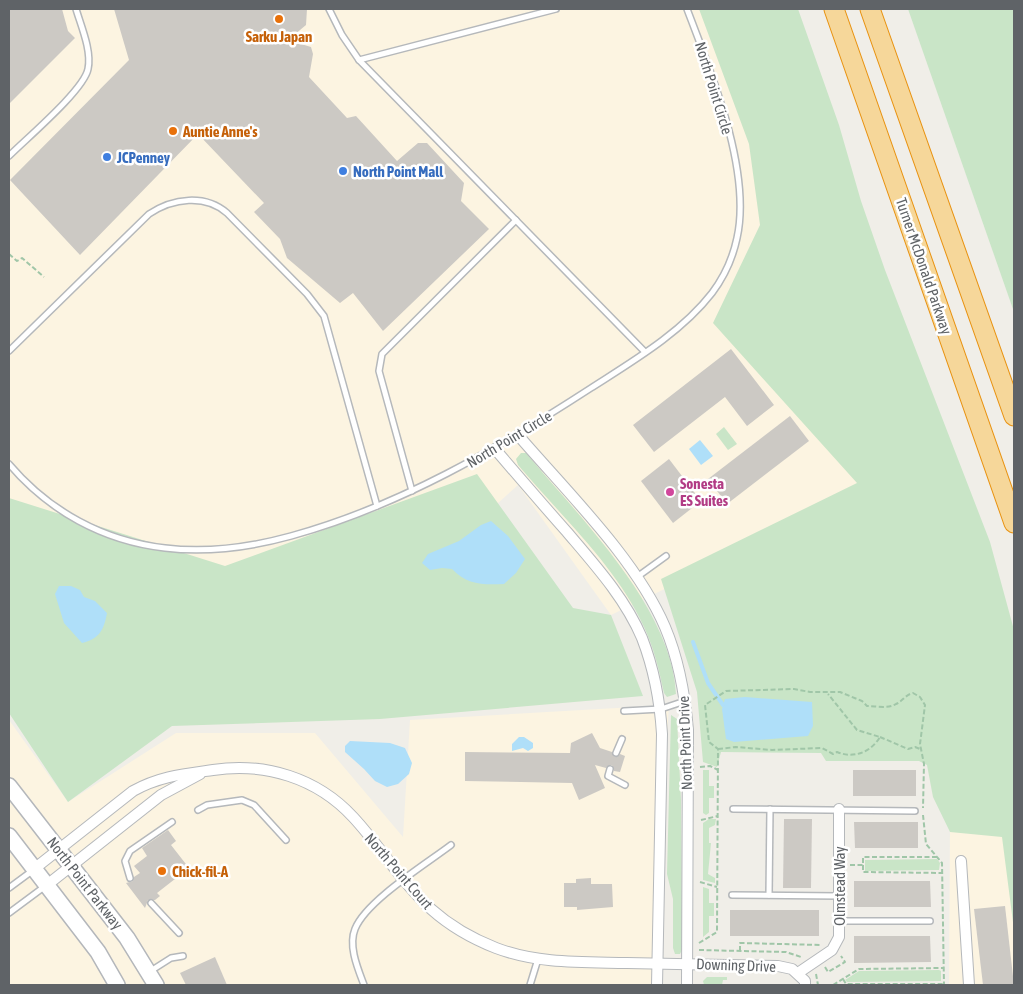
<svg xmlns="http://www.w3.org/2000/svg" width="1023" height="994" font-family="'Asap Condensed',sans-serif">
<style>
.commercial{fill:#fcf4e1}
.green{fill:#c9e5c7}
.water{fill:#afdff9}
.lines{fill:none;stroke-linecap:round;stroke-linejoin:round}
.stream{stroke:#afdff9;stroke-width:4}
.building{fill:#ccc9c4}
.lane-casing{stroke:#b5b8bb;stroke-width:8}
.street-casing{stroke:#b5b8bb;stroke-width:12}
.secondary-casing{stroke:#b4b7bb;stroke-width:18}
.highway-casing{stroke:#e89211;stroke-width:21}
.path{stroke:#a0c6a8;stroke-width:2;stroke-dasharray:5 2.5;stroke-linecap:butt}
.lane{stroke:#fff;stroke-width:5}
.street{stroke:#fff;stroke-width:10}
.secondary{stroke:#fff;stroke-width:15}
.highway{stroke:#f6d79a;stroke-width:19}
.food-dot{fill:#e8710a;stroke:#fff;stroke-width:2}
.shop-dot{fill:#3f7fe0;stroke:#fff;stroke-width:2}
.hotel-dot{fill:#d1479c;stroke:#fff;stroke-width:2}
.labels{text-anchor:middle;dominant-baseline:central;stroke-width:5;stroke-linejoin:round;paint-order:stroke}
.food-label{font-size:15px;font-weight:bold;fill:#c56008;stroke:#fff;text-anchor:start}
.street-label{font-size:15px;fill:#5f6367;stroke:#fff}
.shop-label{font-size:15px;font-weight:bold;fill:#366cbe;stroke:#fff;text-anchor:start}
.hotel-label{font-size:15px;font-weight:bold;fill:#b23c85;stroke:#fff;text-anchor:start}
</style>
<rect width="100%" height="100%" fill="#f0eee8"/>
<g class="commercial">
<polygon points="9,9 758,9 875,487 611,615 518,485 497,504 140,593 9,523"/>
<polygon points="669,705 651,985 9,985 9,720 68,802 176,733 315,733 403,837 410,720"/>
<polygon points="1014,820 1014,985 949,985 950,832"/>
</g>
<g class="green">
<polygon points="699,9 798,9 839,125 861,201 885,270 990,542 1014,630 1014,930 1002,837 950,832 933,797 927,765 919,761 826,761 821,753 721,752 717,767 703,762 697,692 661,579 857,483 713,323 760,225 749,144"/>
<polygon points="908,9 1014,9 1014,312"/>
<polygon points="724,427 737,444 728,450 716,434"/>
<path d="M521 453H526C579 517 672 607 676 694L667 697 664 693C659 670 654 648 644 627 617 567 560 515 518 465L516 459Z"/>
<polygon points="477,474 573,608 611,615 643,696 380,719 172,726 68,802 9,713 9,498 225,566"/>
<polygon points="671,715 677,719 681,800 682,950 680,954 675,954 673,948 673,899 667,874"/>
<polygon points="703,770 709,770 709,786 714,786 714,798 709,798 709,813 706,815 703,813"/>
<polygon points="709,819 716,819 715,825 709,828 709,843 711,843 708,874 715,878 715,883 703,880 703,823"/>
<polygon points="937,859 940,863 939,870 865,871 865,860"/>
<polygon points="703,887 709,889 709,903 714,903 714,916 709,916 709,932 703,937"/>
<polygon points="939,970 941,971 941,981 847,982 845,980 859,971"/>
<polygon points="707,977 727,977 727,980 723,980 722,985 704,985 703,981"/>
</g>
<g class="water">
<polygon points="700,440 713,456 701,465 689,449"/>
<path d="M491 521 508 536 525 559 516 573 504 584C483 585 467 585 452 569L442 568 430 570 422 563 428 554 459 541 481 525Z"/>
<path d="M59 586H71L80 590 84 597 95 601 107 613C104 630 99 639 82 643L64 623 55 594Z"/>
<polygon points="745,697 812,702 813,726 808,736 734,742 726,739 722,709 725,699"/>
<polygon points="519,737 524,737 533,743 533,748 528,751 523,748 512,751 512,744"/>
<polygon points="350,741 390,743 405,748 412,763 409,774 398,784 387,787 375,781 364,769 345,752 345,746"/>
</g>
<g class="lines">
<polyline class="stream" points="693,642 708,683 723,705"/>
</g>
<g class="building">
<polygon points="9,9 62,9 68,31 75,38 9,104"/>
<polygon points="114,9 307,9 306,25 288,40 311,47 313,54 309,77 347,118 356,116 397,161 418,143 427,143 464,183 461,201 489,229 383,331 353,293 340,303 287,258 280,239 254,212 264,203 198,134 80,255 10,180 129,60"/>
<polygon points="731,349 774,405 747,426 725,397 654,452 633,425"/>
<polygon points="790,416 809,441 727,504 708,479"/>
<polygon points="669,459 701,501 673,523 641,481"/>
<polygon points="592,733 600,748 612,752 615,757 620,754 625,756 620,772 614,771 612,765 606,768 595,765 605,788 579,800 572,783 465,781 465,752 570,753 571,743"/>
<rect x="853" y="770" width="63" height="26"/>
<polygon points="784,819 812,819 811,888 783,888"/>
<polygon points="854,822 918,822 918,848 855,848"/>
<polygon points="168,830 176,841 171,845 189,868 157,893 160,896 155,900 148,900 145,908 126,883 133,881 134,877 140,873 134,866 147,856 142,848"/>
<polygon points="591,878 591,884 612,884 613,907 577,910 577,907 564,907 564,883 576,883 576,879"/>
<polygon points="854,881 930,881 931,907 854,907"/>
<polygon points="1005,906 1014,985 983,985 974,909"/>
<rect x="730" y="910" width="89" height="26"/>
<polygon points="854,936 930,936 931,962 854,963"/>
<polygon points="215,957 227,985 186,985 180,973"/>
</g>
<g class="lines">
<defs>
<g id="lane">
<polyline points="329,9 342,35 359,60 645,352"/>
<polyline points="359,60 556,9"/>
<path d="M9 156C27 138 84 90 88 69 92 51 81 26 76 9"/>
<path d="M9 351 149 214C173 198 205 194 227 213L307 294 324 316 377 506"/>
<path d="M9 464C49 511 103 541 165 548 206 553 251 547 291 536 400 506 497 449 591 388 633 361 681 333 712 293 724 277 733 257 737 238 752 171 711 72 687 9"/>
<polyline points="412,491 379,371 382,354 516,220"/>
<polyline points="637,577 666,556"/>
<polyline points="624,711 661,709 685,701"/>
<polyline points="616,753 622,739"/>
<polyline points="610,769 608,776 625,785"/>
<polyline points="733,809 915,811"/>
<polyline points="198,810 207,805 242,800 254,805 286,840"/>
<polyline points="130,878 125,861 130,851 172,822"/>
<polyline points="9,888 32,871"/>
<polyline points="732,895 839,896"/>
<polyline points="769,895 770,809"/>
<polyline points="151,903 179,933"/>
<polyline points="9,913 44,887"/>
<polyline points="839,921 930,921"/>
<polyline points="149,972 171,958 183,956"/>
<path d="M364 985C358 969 348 946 355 929 366 901 426 864 451 845"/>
<polyline points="530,985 538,959"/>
</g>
<g id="street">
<path d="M518 435C566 491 636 559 665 627 679 660 685 695 688 730L687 985"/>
<path d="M495 449C519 477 543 505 567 532 595 565 625 598 642 638 654 669 660 701 662 734L657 985"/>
<polyline points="961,861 969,985"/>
<path d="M34 869 133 791C160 776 184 774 213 770 265 762 317 778 353 817 381 847 401 882 431 909 450 926 473 939 496 948 538 964 582 962 627 963 677 964 727 965 778 966L792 969 805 981V985"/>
<polyline points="47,885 161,795 200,774"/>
<polyline points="798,973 832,950 839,937 839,809"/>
</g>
<g id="secondary">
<polyline points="9,786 127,938 156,985"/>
<polyline points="9,836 98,952 117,985"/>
</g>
<g id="highway">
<polyline points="834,9 1014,523"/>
<polyline points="870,9 1014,416"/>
</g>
</defs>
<use href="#lane" class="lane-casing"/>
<use href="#street" class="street-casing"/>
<use href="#secondary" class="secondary-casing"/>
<use href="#highway" class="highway-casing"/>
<g class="path">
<polyline points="9,254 17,261 22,258 44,277"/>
<polyline points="880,737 908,749 915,747 920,749"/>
<path d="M718 749 736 747 772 750 822 748 833 754 837 752C854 759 871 752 880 737L857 730 828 694"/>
<polyline points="700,767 710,766 718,770"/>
<polyline points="923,815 926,844 942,863 944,985"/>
<polyline points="701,820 718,816"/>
<polyline points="850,865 863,865 863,857 937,857"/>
<polyline points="863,865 863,872 942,873"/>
<polyline points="700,882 717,887"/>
<path d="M699 943 717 932 718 749 709 742 705 705 726 691 794 689 810 692H840L862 701 867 706C876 706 888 709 896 704 903 701 905 695 913 693L920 697 925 705 920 744 924 764 923 808"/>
<polyline points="699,950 786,952 801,957"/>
<polyline points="740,951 740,943 821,945"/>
<polyline points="825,967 828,972 845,962 841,956"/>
<polyline points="816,974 818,985"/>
<polyline points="843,979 846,984 943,984"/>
<polyline points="833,985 859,969 944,968"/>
</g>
<use href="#lane" class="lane"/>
<use href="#street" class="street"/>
<use href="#secondary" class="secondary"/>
<use href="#highway" class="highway"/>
</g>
<g class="food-dot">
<circle cx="279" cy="19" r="5"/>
<circle cx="173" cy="131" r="5"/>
<circle cx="162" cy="871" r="5"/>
</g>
<g class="shop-dot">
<circle cx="107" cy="157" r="5"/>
<circle cx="343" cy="171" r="5"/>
</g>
<circle class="hotel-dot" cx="670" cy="492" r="5"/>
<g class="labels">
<g class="food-label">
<text x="279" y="36" text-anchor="middle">Sarku Japan</text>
<text x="183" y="131">Auntie Anne's</text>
<text x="172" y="871">Chick-fil-A</text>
</g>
<g class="street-label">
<text transform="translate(714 88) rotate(73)">North Point Circle</text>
<text transform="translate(924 266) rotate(71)">Turner McDonald Parkway</text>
<text transform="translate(509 439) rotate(-31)">North Point Circle</text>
<text transform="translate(685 743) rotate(-92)">North Point Drive</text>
<text transform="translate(399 871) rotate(49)">North Point Court</text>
<text transform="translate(85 883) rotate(52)">North Point Parkway</text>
<text transform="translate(839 886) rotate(-90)">Olmstead Way</text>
<text transform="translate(736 965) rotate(2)">Downing Drive</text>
</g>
<g class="shop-label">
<text x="117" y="157">JCPenney</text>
<text x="353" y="171">North Point Mall</text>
</g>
<g class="hotel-label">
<text x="680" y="483">Sonesta<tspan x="680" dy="17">ES Suites</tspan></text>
</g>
</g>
<rect width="1023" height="994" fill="none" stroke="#5f6367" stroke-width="20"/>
</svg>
